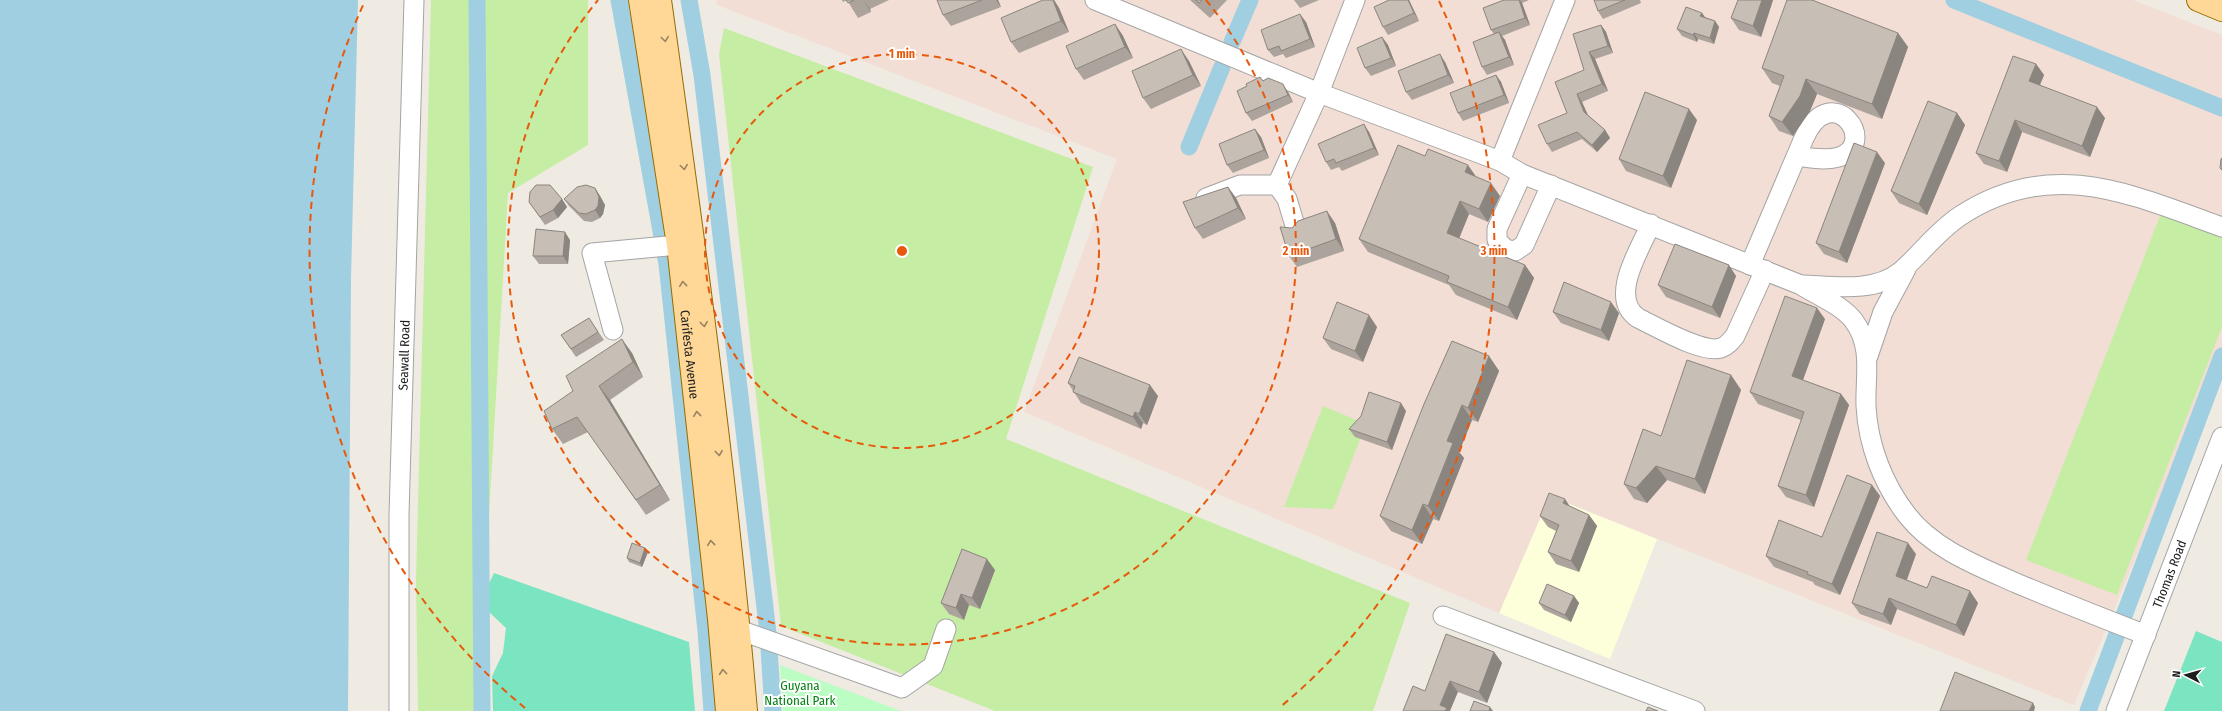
<svg xmlns="http://www.w3.org/2000/svg" width="2222" height="711" font-family="'Fira Sans Condensed',sans-serif">
<style>
.education{fill:#fdffdb}
.military{fill:#f2ded4}
.grass{fill:#c5eda4}
.park{fill:#bcfdc4}
.pitch{fill:#7be4c0}
.water{fill:#9fcfe0}
.lines{fill:none;stroke-linecap:round;stroke-linejoin:round}
.canal{stroke:#9fcfe0;stroke-width:17}
.minor-casing{stroke:#a4a4a4;stroke-width:21}
.major-casing{stroke:#966b00;stroke-width:24}
.minor{stroke:#fff;stroke-width:19}
.major{stroke:#ffd797;stroke-width:22}
.wall{fill:#aba39c}
.shaded-wall{fill:#8b857f}
.building{fill:#c7beb5;stroke:#8b857f}
.oneway{stroke:#998360}
.ring{fill:none;stroke:#e8590c;stroke-width:2;stroke-dasharray:7 5}
.labels{text-anchor:middle;dominant-baseline:central;stroke-width:4;stroke-linejoin:round;paint-order:stroke}
.street-label{font-size:13px;fill:#1d1d1d;stroke:#fff}
.park-label{font-size:13px;fill:#048214;stroke:#fff}
.centre{fill:#e8590c;stroke:#fff;stroke-width:2}
.ring-label{font-size:12px;text-anchor:middle;font-weight:bold;fill:#e8590c;stroke:#fff;stroke-width:4;stroke-linejoin:round;paint-order:stroke}
</style>
<rect width="100%" height="100%" fill="#efebe2"/>
<polygon class="education" points="1549,496 1657,539 1610,659 1499,613"/>
<polygon class="military" points="716,0 2133,0 2222,35 2222,353 2074,705 1550,496 1499,613 1024,412 1117,159 717,5"/>
<g class="grass">
<polygon points="431,0 588,0 588,145 508,193 488,533 488,711 418,711 416,581"/>
<polygon points="724,28 1093,167 1006,439 1410,603 1373,711 995,711 781,626 719,54"/>
<polygon points="2162,211 2222,235 2222,327 2117,595 2026,560"/>
<polygon points="1323,406 1366,424 1333,509 1284,507"/>
</g>
<polygon class="park" points="780,665 901,711 783,711"/>
<g class="pitch">
<polygon points="494,573 689,642 695,711 493,711 492,676 503,653 506,628 488,611 488,586"/>
<polygon points="2196,631 2222,642 2222,711 2164,711"/>
</g>
<polygon class="water" points="0,0 358,0 351,279 348,711 0,711"/>
<g class="lines">
<g class="canal">
<polyline points="477,0 482,711"/>
<polyline points="619,0 667,264 706,631 712,711"/>
<polyline points="689,0 702,75 768,633 773,711"/>
<polyline points="1954,0 2222,108"/>
<polyline points="1232,42 1250,0"/>
<polyline points="1189,147 1222,67"/>
<polyline points="2088,711 2222,356"/>
</g>
<defs>
<g id="minor">
<path d="M1095 0 1319 93 1500 161 1522 174 1801 285C1818 296 1842 305 1854 321 1873 347 1865 376 1866 406 1868 445 1883 484 1907 515 1933 549 1978 566 2016 583 2059 601 2102 618 2146 635"/>
<polyline points="1500,161 1565,0"/>
<polyline points="1522,174 1497,229 1497,240 1505,249 1515,251 1524,245 1551,185"/>
<polyline points="1277,185 1319,93 1355,0"/>
<polyline points="1277,185 1287,199 1296,229"/>
<polyline points="1206,198 1240,185 1277,185"/>
<path d="M1651 224C1640 249 1608 298 1638 318 1655 326 1702 354 1721 348 1727 346 1731 341 1735 336L1765 270"/>
<path d="M1750 265 1804 138C1832 77 1880 144 1839 157 1826 161 1810 158 1797 156"/>
<path d="M1803 285C1833 286 1874 293 1900 272 1921 254 1936 232 1960 216 2051 156 2130 194 2222 227"/>
<polyline points="613,330 592,253 678,245"/>
<polyline points="1868,356 1883,312 1906,269"/>
<polyline points="1443,616 1695,711"/>
<polyline points="726,623 739,630 902,688 933,666 946,629"/>
<path id="s1" d="M399 711V515L414 0"/>
<path id="s2" d="M2116 711 2222 437"/>
</g>
<g id="major">
<path id="s3" d="M640 0 678 245 719 619 727 711"/>
<path d="M660 0C693 236 726 473 746 711"/>
<polyline points="2198,0 2222,10"/>
</g>
</defs>
<use href="#minor" class="minor-casing"/>
<use href="#major" class="major-casing"/>
<use href="#minor" class="minor"/>
<use href="#major" class="major"/>
</g>
<g class="wall">
<polygon points="842,0 889,0 870,9 871,12 858,18 847,0 843,2"/>
<polygon points="937,0 998,0 1001,7 951,26 943,15"/>
<polygon points="1043,0 1054,0 1059,8 1069,32 1019,53 1011,42"/>
<polygon points="1190,0 1227,0 1210,18"/>
<polygon points="1294,0 1319,0 1300,8"/>
<polygon points="1389,0 1409,0 1419,21 1388,35 1383,27"/>
<polygon points="1504,0 1529,0 1522,3 1530,25 1502,36 1505,40 1514,65 1487,75 1482,67 1494,34 1491,30"/>
<polygon points="1594,0 1640,0 1641,3 1603,19 1598,11"/>
<polygon points="1738,0 1773,0 1761,37 1739,30 1731,18"/>
<polygon points="1702,13 1705,17 1715,21 1719,27 1714,44 1698,39 1697,42 1682,36 1677,29"/>
<polygon points="1306,22 1315,47 1286,58 1283,54 1274,57 1268,50"/>
<polygon points="1115,24 1123,36 1133,58 1084,80 1076,69"/>
<polygon points="1601,25 1606,32 1613,53 1595,59 1608,91 1582,102 1588,115 1605,130 1610,138 1597,152 1582,139 1552,152 1547,144 1567,113 1584,70 1573,34"/>
<polygon points="1898,33 1908,47 1882,119 1817,94 1810,111 1793,136 1779,131 1769,116 1780,86 1772,83 1762,68"/>
<polygon points="1382,37 1388,45 1396,66 1371,76 1365,68"/>
<polygon points="1189,61 1201,86 1151,109 1143,98"/>
<polygon points="1445,62 1454,83 1412,100 1406,92"/>
<polygon points="2036,64 2044,75 2040,85 2105,118 2090,157 2022,132 2007,172 1984,164 1976,153"/>
<polygon points="1496,75 1501,82 1509,103 1463,121 1458,113"/>
<polygon points="1263,81 1288,92 1293,102 1252,121 1246,113"/>
<polygon points="1957,113 1965,125 1927,215 1899,203 1891,191"/>
<polygon points="1697,120 1671,188 1626,171 1619,159"/>
<polygon points="1369,132 1379,155 1342,171 1339,167 1331,170 1326,162"/>
<polygon points="1261,137 1269,158 1233,173 1227,165"/>
<polygon points="1885,163 1847,263 1824,254 1816,243"/>
<polygon points="1476,177 1500,196 1488,222 1469,214 1459,238 1525,265 1534,278 1517,320 1456,295 1449,285 1368,252 1359,239"/>
<polygon points="1228,187 1236,198 1246,219 1203,239 1195,228"/>
<polygon points="595,188 600,196 605,205 603,214 600,218 592,222 584,221 569,206 564,199"/>
<polygon points="562,199 567,207 558,218 545,225 529,202"/>
<polygon points="1335,223 1344,251 1297,267 1289,256 1292,228"/>
<polygon points="570,240 568,264 539,264 533,256"/>
<polygon points="1736,276 1720,318 1666,297 1658,285"/>
<polygon points="1553,312 1619,313 1609,341 1561,323"/>
<polygon points="589,318 604,340 576,357 561,335"/>
<polygon points="1825,319 1803,380 1841,394 1849,405 1814,507 1786,497 1778,486 1801,420 1758,404 1750,392"/>
<polygon points="1377,327 1363,362 1331,349 1323,338"/>
<polygon points="632,353 643,377 610,400 670,500 646,515 588,432 563,444 552,429"/>
<polygon points="1489,356 1499,371 1478,422 1472,420 1459,452 1464,458 1439,521 1433,519 1422,544 1391,531 1380,516"/>
<polygon points="1731,375 1741,390 1705,494 1667,480 1647,503 1634,499 1624,484 1661,436"/>
<polygon points="1068,383 1158,396 1147,425 1143,423 1141,429 1081,403"/>
<polygon points="1406,411 1392,450 1355,437 1349,429"/>
<polygon points="1872,485 1880,496 1840,595 1815,585 1813,582 1774,567 1766,556 1822,537"/>
<polygon points="1570,506 1589,515 1597,526 1579,572 1556,564 1548,552 1556,531 1548,527 1540,516"/>
<polygon points="645,548 648,552 642,567 629,562 627,558"/>
<polygon points="1916,554 1907,580 1927,588 1978,603 1964,636 1897,609 1891,625 1860,614 1852,603"/>
<polygon points="995,570 980,609 969,605 964,620 949,614 941,603"/>
<polygon points="1574,596 1579,603 1571,622 1544,610 1539,603"/>
<polygon points="1494,652 1502,663 1487,703 1458,692 1425,691"/>
</g>
<g class="shaded-wall">
<polygon points="863,0 870,9 871,12"/>
<polygon points="996,0 998,0 1001,7"/>
<polygon points="1053,0 1054,0 1059,8 1069,32 1061,21"/>
<polygon points="1408,0 1409,0 1419,21 1414,13"/>
<polygon points="1519,0 1520,0 1522,3 1530,25 1525,18"/>
<polygon points="1762,0 1773,0 1761,37 1753,26"/>
<polygon points="1702,13 1706,19 1700,16"/>
<polygon points="1300,14 1306,22 1315,47 1310,39"/>
<polygon points="1715,21 1719,27 1714,44 1710,38"/>
<polygon points="1115,24 1123,36 1133,58 1125,47"/>
<polygon points="1601,25 1606,32 1613,53 1608,46"/>
<polygon points="1499,32 1505,40 1514,65 1509,57"/>
<polygon points="1694,33 1698,39 1697,42 1693,35"/>
<polygon points="1898,33 1908,47 1882,119 1872,104"/>
<polygon points="1382,37 1388,45 1396,66 1391,58"/>
<polygon points="1181,49 1189,61 1201,86 1193,75"/>
<polygon points="1589,52 1595,59 1608,91 1602,84"/>
<polygon points="1440,54 1445,62 1454,83 1448,75"/>
<polygon points="2036,64 2044,75 2037,92 2029,81"/>
<polygon points="1496,75 1501,82 1509,103 1504,95"/>
<polygon points="1806,79 1817,94 1810,111 1793,136 1782,122"/>
<polygon points="1283,84 1288,92 1293,102 1288,95"/>
<polygon points="1577,94 1582,102 1590,120 1584,112"/>
<polygon points="2097,107 2105,118 2090,157 2082,146"/>
<polygon points="1689,109 1697,120 1671,188 1663,176"/>
<polygon points="1957,113 1965,125 1927,215 1919,204"/>
<polygon points="2015,120 2022,132 2007,172 1999,161"/>
<polygon points="1364,124 1369,132 1379,155 1374,148"/>
<polygon points="1255,129 1261,137 1269,158 1264,150"/>
<polygon points="1605,130 1610,138 1597,152 1592,145"/>
<polygon points="1877,152 1885,163 1847,263 1839,252"/>
<polygon points="1468,165 1477,178 1465,172"/>
<polygon points="1491,183 1500,196 1488,222 1479,209"/>
<polygon points="1228,187 1236,198 1246,219 1238,208"/>
<polygon points="595,188 600,196 605,205 603,214 600,218 595,210"/>
<polygon points="562,199 567,207 558,218 553,210"/>
<polygon points="1460,201 1469,214 1456,246 1447,233"/>
<polygon points="1327,211 1335,223 1344,251 1336,239"/>
<polygon points="565,232 570,240 568,264 563,256"/>
<polygon points="1525,265 1534,278 1517,320 1508,307"/>
<polygon points="1729,265 1736,276 1720,318 1712,307"/>
<polygon points="1611,302 1619,313 1609,341 1601,330"/>
<polygon points="1817,308 1825,319 1800,388 1792,376"/>
<polygon points="1369,315 1377,327 1363,362 1355,351"/>
<polygon points="622,339 632,353 643,377 633,362"/>
<polygon points="1489,356 1499,371 1478,422 1468,408"/>
<polygon points="1731,375 1741,390 1705,494 1695,479"/>
<polygon points="1150,385 1158,396 1147,425 1139,414"/>
<polygon points="599,386 610,400 670,500 660,485"/>
<polygon points="1841,394 1849,405 1814,507 1806,495"/>
<polygon points="1401,403 1406,411 1392,450 1387,442"/>
<polygon points="1462,405 1472,420 1459,452 1464,458 1439,521 1428,506 1447,441"/>
<polygon points="1135,412 1143,423 1141,429 1133,417"/>
<polygon points="1656,466 1667,480 1647,503 1636,488"/>
<polygon points="1872,485 1880,496 1840,595 1832,584"/>
<polygon points="1565,499 1573,511 1563,503"/>
<polygon points="1423,504 1433,519 1422,544 1412,530"/>
<polygon points="1589,515 1597,526 1579,572 1571,561"/>
<polygon points="1908,543 1916,554 1904,587 1896,576"/>
<polygon points="645,548 648,552 642,567 640,563"/>
<polygon points="987,559 995,570 980,609 972,598"/>
<polygon points="1970,591 1978,603 1964,636 1956,625"/>
<polygon points="961,594 969,605 964,620 956,608"/>
<polygon points="1574,596 1579,603 1571,622 1565,615"/>
<polygon points="1889,598 1897,609 1891,625 1883,614"/>
<polygon points="1494,652 1502,663 1487,703 1479,692"/>
<polygon points="1450,681 1458,692 1450,711 1444,711 1440,705"/>
<polygon points="2033,703 2035,707 2034,711 2029,711"/>
<polygon points="1490,707 1493,711 1489,711"/>
</g>
<g class="building">
<polygon points="846,0 854,0 848,3"/>
<polygon points="937,0 982,0 943,15"/>
<polygon points="1043,0 1053,0 1061,21 1011,42 1001,18"/>
<polygon points="1196,0 1202,0 1199,3"/>
<polygon points="1389,0 1408,0 1414,13 1383,27 1374,7"/>
<polygon points="1504,0 1519,0 1525,18 1491,30 1483,8"/>
<polygon points="1594,0 1625,0 1598,11"/>
<polygon points="1738,0 1762,0 1753,26 1731,18"/>
<polygon points="1787,0 1812,0 1898,33 1872,104 1806,79 1800,96 1782,122 1769,116 1784,76 1762,68"/>
<polygon points="1686,7 1702,13 1700,16 1715,21 1710,38 1694,33 1693,35 1677,29"/>
<polygon points="1300,14 1310,39 1281,51 1279,46 1268,50 1261,30"/>
<polygon points="1115,24 1125,47 1076,69 1066,46"/>
<polygon points="1601,25 1608,46 1589,52 1602,84 1577,94 1584,112 1605,130 1592,145 1577,132 1547,144 1538,125 1567,113 1555,82 1584,70 1573,34"/>
<polygon points="1499,32 1509,57 1482,67 1473,42"/>
<polygon points="1382,37 1391,58 1365,68 1357,48"/>
<polygon points="1181,49 1193,75 1143,98 1132,71"/>
<polygon points="1440,54 1448,75 1406,92 1398,71"/>
<polygon points="2013,56 2036,64 2029,81 2097,107 2082,146 2015,120 1999,161 1976,153"/>
<polygon points="1496,75 1504,95 1458,113 1450,93"/>
<polygon points="1260,77 1263,81 1268,78 1283,84 1288,95 1246,113 1237,91 1247,86 1246,84"/>
<polygon points="1645,92 1689,109 1663,176 1619,159"/>
<polygon points="1928,101 1957,113 1919,204 1891,191"/>
<polygon points="1364,124 1374,148 1336,163 1334,159 1326,162 1318,144"/>
<polygon points="1255,129 1264,150 1227,165 1219,144"/>
<polygon points="1854,143 1877,152 1839,252 1816,243"/>
<polygon points="1398,145 1425,156 1428,149 1468,165 1465,172 1491,183 1479,209 1460,201 1447,233 1525,265 1508,307 1447,282 1449,276 1359,239"/>
<polygon points="2222,158 2222,170 2220,168 2221,159"/>
<polygon points="536,185 550,185 562,199 553,210 540,217 529,202 530,192"/>
<polygon points="586,185 595,188 599,197 598,206 595,210 586,214 579,213 564,199 577,187"/>
<polygon points="1228,187 1238,208 1195,228 1183,202"/>
<polygon points="1327,211 1336,239 1289,256 1280,227 1292,228 1298,221"/>
<polygon points="536,229 565,232 563,256 533,256"/>
<polygon points="1675,244 1729,265 1712,307 1658,285"/>
<polygon points="1564,282 1611,302 1601,330 1553,312"/>
<polygon points="1785,296 1817,308 1792,376 1841,394 1806,495 1778,486 1804,412 1750,392"/>
<polygon points="1337,302 1369,315 1355,351 1323,338"/>
<polygon points="589,318 598,332 571,349 561,335"/>
<polygon points="622,339 633,362 599,386 660,485 636,500 577,417 552,429 544,411 573,391 566,376"/>
<polygon points="1452,341 1489,356 1468,408 1462,405 1447,441 1453,443 1428,506 1423,504 1412,530 1380,516 1424,404"/>
<polygon points="1079,357 1150,385 1139,414 1135,412 1133,417 1073,392 1075,386 1068,383"/>
<polygon points="1687,360 1731,375 1695,479 1656,466 1636,488 1624,484 1643,429 1661,436"/>
<polygon points="1369,392 1401,403 1387,442 1349,429 1361,416"/>
<polygon points="1847,475 1872,485 1832,584 1807,574 1808,572 1766,556 1779,520 1822,537"/>
<polygon points="1549,493 1565,499 1563,503 1589,515 1571,561 1548,552 1559,525 1540,516"/>
<polygon points="1877,532 1908,543 1896,576 1927,588 1932,576 1970,591 1956,625 1889,598 1883,614 1852,603"/>
<polygon points="632,543 645,548 640,563 627,558"/>
<polygon points="962,549 987,559 972,598 961,594 956,608 941,603"/>
<polygon points="1547,584 1574,596 1565,615 1539,603"/>
<polygon points="1446,634 1494,652 1479,692 1450,681 1440,705 1447,708 1445,711 1403,711 1413,686 1425,691"/>
<polygon points="1955,672 2033,703 2029,711 1940,711"/>
<polygon points="1474,701 1490,707 1489,711 1470,711"/>
<polygon points="1648,707 1658,711 1646,711"/>
</g>
<defs><path id="oneway-chevron" d="M-2-3.5L2.5 0L-2 3.5" fill="none" stroke-width="1.6" stroke-linecap="round" stroke-linejoin="round"/></defs>
<g class="oneway">
<use href="#oneway-chevron" transform="translate(665 39) rotate(82)"/>
<use href="#oneway-chevron" transform="translate(684 167) rotate(82)"/>
<use href="#oneway-chevron" transform="translate(683 284) rotate(-96)"/>
<use href="#oneway-chevron" transform="translate(704 324) rotate(83)"/>
<use href="#oneway-chevron" transform="translate(697 414) rotate(-96)"/>
<use href="#oneway-chevron" transform="translate(719 453) rotate(83)"/>
<use href="#oneway-chevron" transform="translate(711 543) rotate(-96)"/>
<use href="#oneway-chevron" transform="translate(723 672) rotate(-95)"/>
</g>
<g class="ring">
<circle cx="902" cy="251" r="197"/>
<path d="M1206 0A394 394 0 1 1 598 0"/>
<path d="M525 708A592 592 0 0 1 365 1M1439 1A592 592 0 0 1 1279 708"/>
</g>
<g class="labels">
<g class="street-label">
<text stroke="none"><textPath href="#s1" startOffset="356">Seawall Road</textPath></text>
<text stroke="none"><textPath href="#s3" startOffset="358">Carifesta Avenue</textPath></text>
<text stroke="none"><textPath href="#s2" startOffset="147">Thomas Road</textPath></text>
</g>
<g class="park-label">
<text x="800" y="685">Guyana<tspan x="800" dy="15">National Park</tspan></text>
</g>
</g>
<circle cx="902" cy="251" r="6" class="centre"/>
<g class="ring-label">
<text x="902" y="58">1 min</text>
<text x="1296" y="255">2 min</text>
<text x="1494" y="255">3 min</text>
</g>
<g transform="translate(2186 675) rotate(276)" stroke="#ffffff" stroke-width="3" paint-order="stroke">
<path d="M0-3L7 15L0 10L-7 15Z" fill="#1d1d1d"/>
<text y="-6" font-size="11" font-weight="bold" text-anchor="middle" fill="#1d1d1d">N</text>
</g>
</svg>
